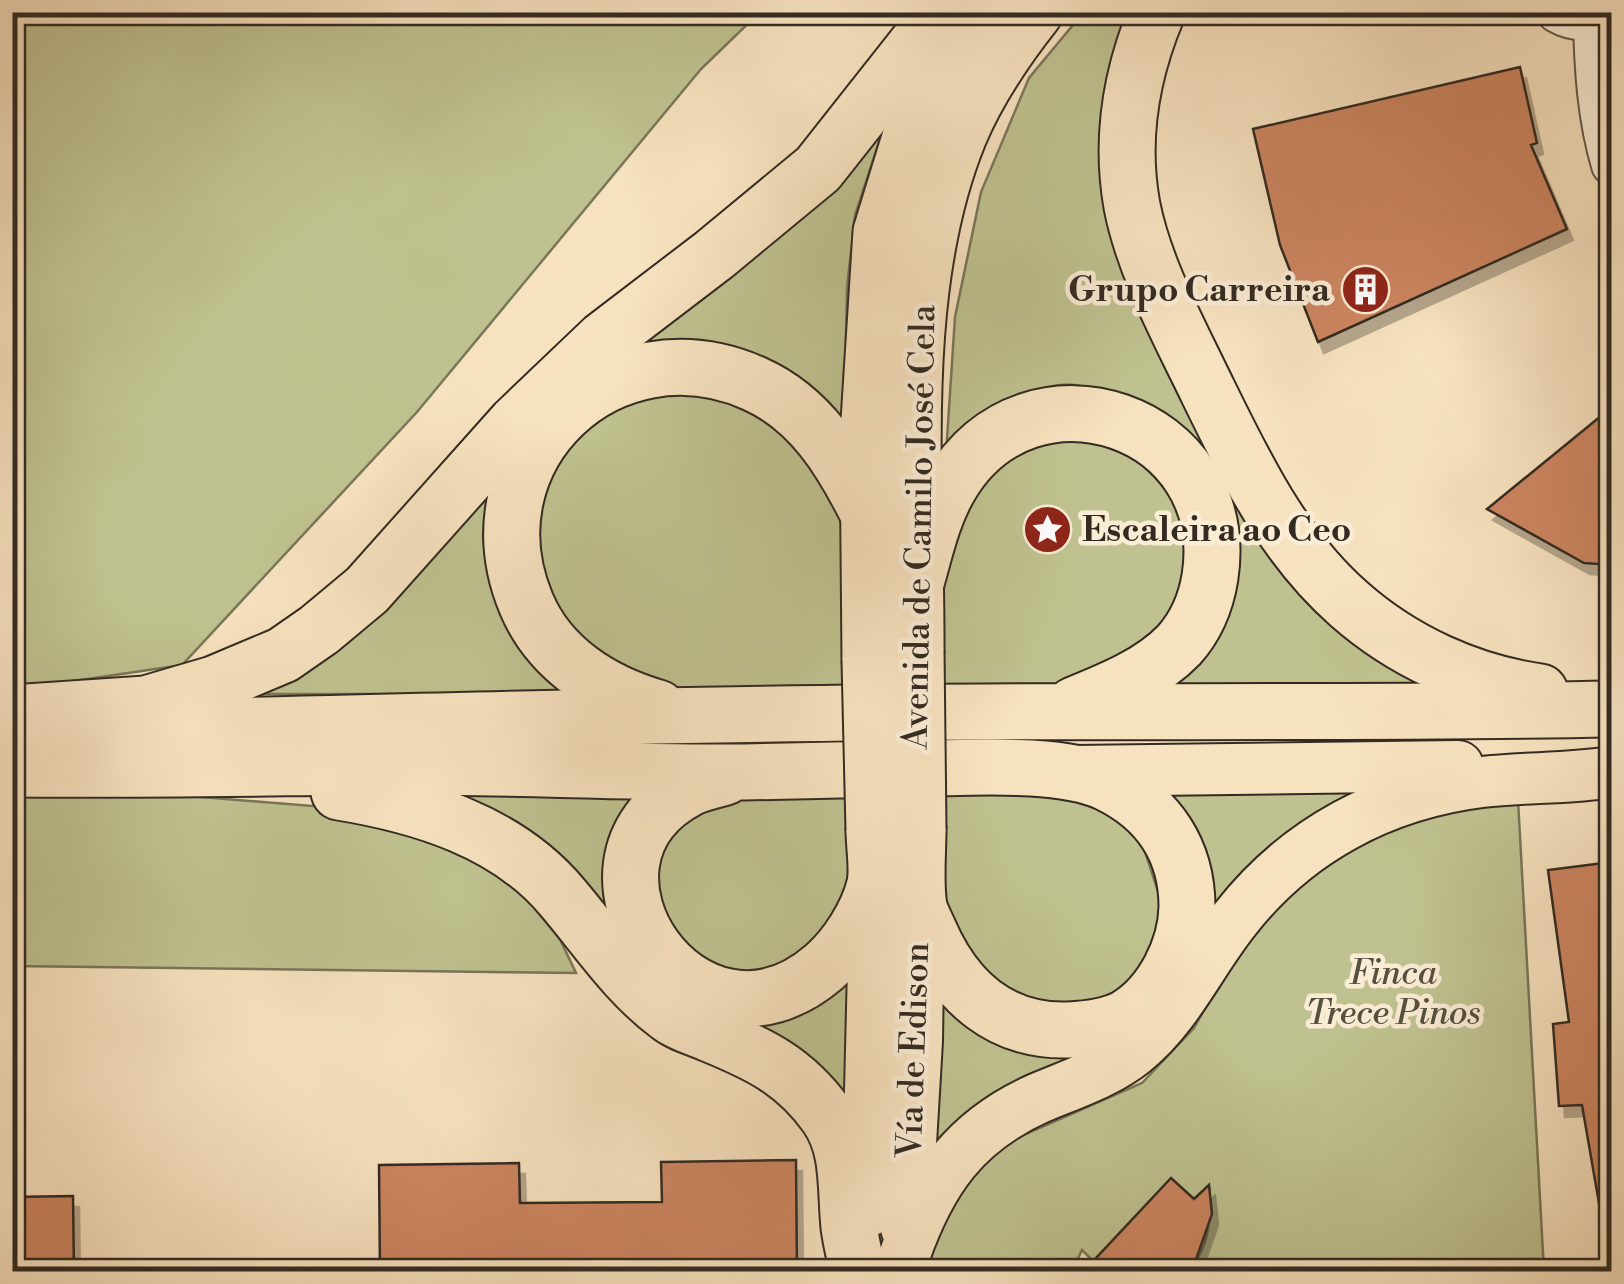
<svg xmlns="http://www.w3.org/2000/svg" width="1624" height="1284" font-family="'Libre Bodoni',serif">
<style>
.green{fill:#bfc290;stroke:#797659;stroke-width:2.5}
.building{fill:#cc8561;stroke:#332b22;stroke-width:2.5;filter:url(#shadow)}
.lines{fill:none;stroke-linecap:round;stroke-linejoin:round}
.minor-casing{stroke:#645949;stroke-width:44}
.major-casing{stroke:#332b22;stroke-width:54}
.highway-casing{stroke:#332b22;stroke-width:59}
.minor{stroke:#faecd5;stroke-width:40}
.major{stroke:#f7e2bf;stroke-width:50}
.highway{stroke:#f7e2bf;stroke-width:55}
.highway-bridge-casing{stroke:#332b22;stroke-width:59;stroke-linecap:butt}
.highway-bridge{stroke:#f7e2bf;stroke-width:55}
.labels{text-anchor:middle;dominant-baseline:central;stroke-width:9;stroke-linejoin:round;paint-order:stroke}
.poi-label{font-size:35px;font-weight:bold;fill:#332b22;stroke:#faecd5;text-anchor:end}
.street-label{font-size:35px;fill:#332b22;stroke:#faecd5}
.park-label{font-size:35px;font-style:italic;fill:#56513e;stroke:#faecd5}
</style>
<defs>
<filter id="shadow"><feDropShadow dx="6" dy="11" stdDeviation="0" flood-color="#0004"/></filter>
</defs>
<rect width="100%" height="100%" fill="#f7e2bf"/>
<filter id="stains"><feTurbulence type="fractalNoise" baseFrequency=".002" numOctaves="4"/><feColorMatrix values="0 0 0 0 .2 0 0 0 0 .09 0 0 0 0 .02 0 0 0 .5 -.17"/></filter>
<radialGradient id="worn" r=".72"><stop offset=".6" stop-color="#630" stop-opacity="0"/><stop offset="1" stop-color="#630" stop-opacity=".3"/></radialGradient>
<g class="green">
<polygon points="13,13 759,13 701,69 417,412 182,665 13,690"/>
<path d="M1083 13H1145L1117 91 1251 503 1478 697 1165 695 1228 598 1155 411C1131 403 1106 391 1081 386 1033 375 981 427 946 454L955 317 981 192 1029 78Z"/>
<polygon points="892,103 855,215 847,287 844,437 723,347 658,342 614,355"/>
<polygon points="634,381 777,414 841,503 844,707 710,707 598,670 529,577 551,442"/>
<polygon points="1087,435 1125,446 1178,502 1187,546 1182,590 1164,620 1146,639 1108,666 1051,690 937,697 934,626 955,509 1010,455 1045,442"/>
<path d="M493 477C487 503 480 528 485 554 492 597 555 659 583 694H254Z"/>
<polygon points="1153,779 1347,788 1347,806 1215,926"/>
<polygon points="849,782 851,869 840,926 770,985 663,944 654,846 698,798"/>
<polygon points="938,782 1062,796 1110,811 1141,839 1161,901 1159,933 1147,963 1126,987 1099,1004 1036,1007 983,973 948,916 940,879"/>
<polygon points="656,783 618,896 786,1017 821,1001 851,977 846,1114 448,802 451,787"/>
<polygon points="103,789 337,808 424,831 489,868 548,914 576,973 13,966 12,790"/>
<path d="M1518 800 1544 1271H1187C1209 1251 1212 1215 1209 1187L1194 1199 1171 1179 1093 1261 1082 1250 1072 1271 922 1272 929 1245 969 1179 1008 1142 1142 1083 1194 1028 1236 953 1309 870 1421 814Z"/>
<polygon points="940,988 1104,1039 929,1178"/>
</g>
<g class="building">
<polygon points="1520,67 1537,143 1531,145 1567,229 1318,342 1280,245 1253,129"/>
<polygon points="1612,407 1612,565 1584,563 1487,509"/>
<polygon points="1612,862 1612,1208 1600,1209 1582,1105 1559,1106 1553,1024 1569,1022 1548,870"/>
<polygon points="796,1160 797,1272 380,1272 379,1165 519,1163 520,1203 662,1202 661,1162"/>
<polygon points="1171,1178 1194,1199 1209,1185 1212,1214 1194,1265 1187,1272 1083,1272"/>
<polygon points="73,1196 74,1272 12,1272 12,1197"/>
</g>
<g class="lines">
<defs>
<g id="minor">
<path d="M1557 12C1576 23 1592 21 1611 12"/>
<path d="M1594 20C1595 69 1598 118 1612 165"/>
</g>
<g id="major">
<polyline points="1073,771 1458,766"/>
<polyline points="867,1212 875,887"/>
<polyline points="906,1228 917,1041 919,909"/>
<path d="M905 1254C931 1180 965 1131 1039 1098 1072 1084 1107 1073 1134 1051 1178 1016 1201 961 1236 918 1297 840 1384 794 1482 782 1525 777 1569 779 1612 772"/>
</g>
<g id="highway">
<path d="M1157 12C1131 74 1120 140 1132 206 1143 262 1172 318 1197 369 1238 452 1277 541 1349 604 1402 651 1470 682 1540 692"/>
<path d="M917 579C926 547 933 515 950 486 1030 350 1234 420 1210 577 1206 602 1196 626 1179 645 1151 674 1111 690 1074 705"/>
<path d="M916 650C917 484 895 292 959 135 978 90 1005 50 1035 12"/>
<polyline points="870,660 868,437 881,232 909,141 944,63 969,23"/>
<path d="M658 708C602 692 549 659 526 603 465 456 611 319 755 384 811 409 842 461 868 513"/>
<polyline points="12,713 146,704 214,684 283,655 319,630 367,590 516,423 604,339 714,255 818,169 942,12"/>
<path d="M46 742 139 729 180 727C448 721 715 713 983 712 1192 711 1402 713 1612 709"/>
<path d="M12 769C134 770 256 768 378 767 500 766 622 773 744 772 807 771 871 769 935 768 983 767 1064 763 1107 783 1159 808 1187 851 1187 907 1186 948 1163 995 1127 1017 1109 1027 1088 1029 1068 1030 1000 1032 955 991 929 931 926 924 921 915 919 907 915 883 918 854 918 829"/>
<path d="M725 777C713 781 699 783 688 789 547 863 694 1079 824 967 847 947 868 914 875 884 878 868 874 847 874 830"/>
<path d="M339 792C419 805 507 831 562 897 597 938 625 982 669 1015 680 1024 697 1028 710 1034 759 1054 795 1071 827 1116 850 1149 845 1188 849 1227 851 1242 855 1257 858 1272"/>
</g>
</defs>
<use href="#minor" class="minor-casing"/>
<use href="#major" class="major-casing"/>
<use href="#highway" class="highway-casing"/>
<use href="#minor" class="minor"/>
<use href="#major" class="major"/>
<use href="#highway" class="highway"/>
<defs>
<g id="highway-bridge">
<polyline points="916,650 918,829"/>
<polyline points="870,660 874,830"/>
</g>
</defs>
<use href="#highway-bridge" class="highway-bridge-casing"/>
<use href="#highway-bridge" class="highway-bridge"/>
</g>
<defs>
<symbol id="building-disc" viewBox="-11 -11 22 22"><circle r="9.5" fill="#8f2418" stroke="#faecd5"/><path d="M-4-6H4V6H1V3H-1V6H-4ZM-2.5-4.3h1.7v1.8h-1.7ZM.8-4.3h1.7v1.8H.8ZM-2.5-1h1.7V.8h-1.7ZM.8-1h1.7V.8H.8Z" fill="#fff"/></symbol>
<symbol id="sight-disc" viewBox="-11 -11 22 22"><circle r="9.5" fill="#8f2418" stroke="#faecd5"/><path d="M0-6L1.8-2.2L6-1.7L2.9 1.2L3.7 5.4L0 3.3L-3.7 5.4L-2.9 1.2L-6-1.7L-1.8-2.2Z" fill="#fff"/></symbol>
</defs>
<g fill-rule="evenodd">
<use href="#building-disc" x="1338" y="262" width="55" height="55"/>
<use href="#sight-disc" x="1020" y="502" width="55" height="55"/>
</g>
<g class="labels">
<g class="poi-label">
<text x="1330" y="290">Grupo Carreira</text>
<text x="1082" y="530" text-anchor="start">Escaleira ao Ceo</text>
</g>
<g class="street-label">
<text transform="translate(920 527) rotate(-89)">Avenida de Camilo José Cela</text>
<text transform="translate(914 1050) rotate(-88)">Vía de Edison</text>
</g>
<g class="park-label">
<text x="1393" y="973">Finca<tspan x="1393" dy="40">Trece Pinos</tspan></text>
</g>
</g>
<rect width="1624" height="1284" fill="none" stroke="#f7e2bf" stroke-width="50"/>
<rect x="15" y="15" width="1594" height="1254" fill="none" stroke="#332b22" stroke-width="5"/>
<rect x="25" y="25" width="1574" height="1234" fill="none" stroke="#332b22" stroke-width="2.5"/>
<rect width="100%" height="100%" filter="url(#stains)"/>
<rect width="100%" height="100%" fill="url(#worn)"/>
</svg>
